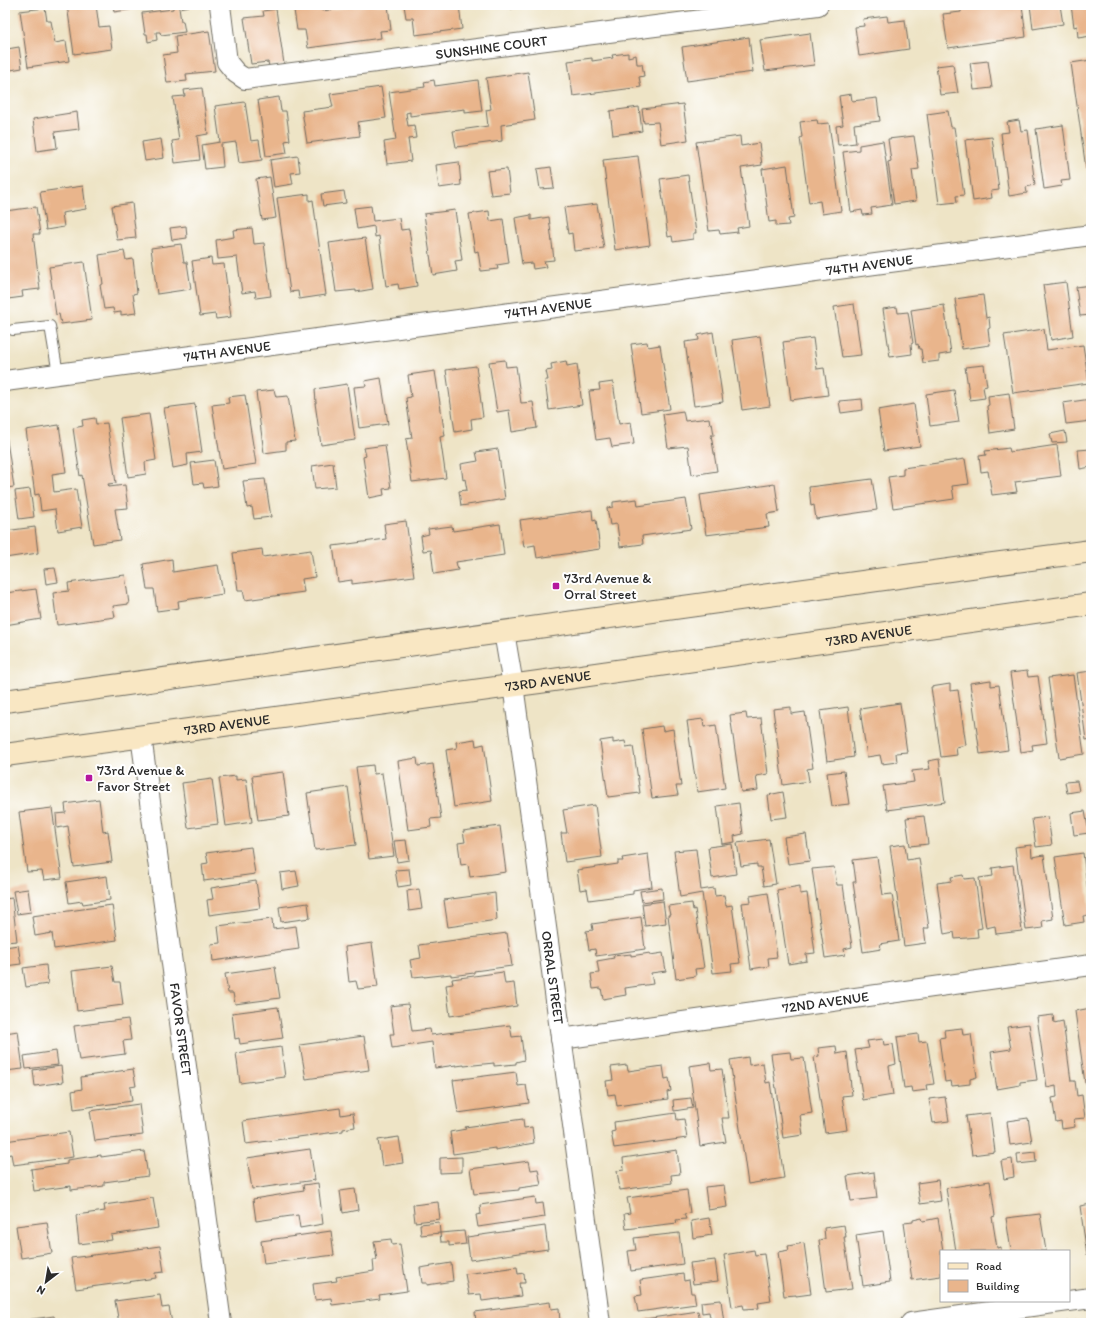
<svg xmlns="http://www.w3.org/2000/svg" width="1096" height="1328" font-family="Itim,sans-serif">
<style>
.building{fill:#e9b58c}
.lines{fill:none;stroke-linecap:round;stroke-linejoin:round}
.service-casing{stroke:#6f6c61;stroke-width:12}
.minor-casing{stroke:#6f6c61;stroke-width:22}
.secondary-casing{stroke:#6f6c61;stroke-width:24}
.service{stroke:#fff;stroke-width:10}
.minor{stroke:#fff;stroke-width:20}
.secondary{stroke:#f9e7c3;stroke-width:22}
.poi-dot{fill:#b5179e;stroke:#fff;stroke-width:1.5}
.labels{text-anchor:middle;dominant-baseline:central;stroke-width:4;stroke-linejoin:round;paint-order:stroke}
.street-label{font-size:14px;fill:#2b2b2b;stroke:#fff}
.poi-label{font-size:14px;fill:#2b2b2b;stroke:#fff;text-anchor:start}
</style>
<rect width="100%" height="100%" fill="#fff"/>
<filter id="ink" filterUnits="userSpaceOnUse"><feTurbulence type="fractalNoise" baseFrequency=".025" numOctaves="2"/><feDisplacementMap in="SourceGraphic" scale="8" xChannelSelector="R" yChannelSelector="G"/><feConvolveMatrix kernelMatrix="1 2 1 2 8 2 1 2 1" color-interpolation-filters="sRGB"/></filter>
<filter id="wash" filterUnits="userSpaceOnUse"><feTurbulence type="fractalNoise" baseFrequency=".012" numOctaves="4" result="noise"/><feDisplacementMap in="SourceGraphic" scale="16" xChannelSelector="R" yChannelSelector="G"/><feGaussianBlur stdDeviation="0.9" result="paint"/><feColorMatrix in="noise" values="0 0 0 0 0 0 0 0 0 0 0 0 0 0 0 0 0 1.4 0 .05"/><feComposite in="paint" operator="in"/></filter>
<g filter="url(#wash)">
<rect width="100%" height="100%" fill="#eee4c6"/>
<g id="blocks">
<g class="building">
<polygon points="67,5 96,5 99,27 109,26 112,49 74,54"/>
<polygon points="113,5 154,5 154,6 114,12"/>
<polygon points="173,5 196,5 179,8 181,21 183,21 185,32 161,35 160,32 156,32 157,40 148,42 147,34 145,34 142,13 173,9"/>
<polygon points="366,5 388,5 391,30 380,31 381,38 308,48 305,30 297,30 294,10 321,7 322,11"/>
<polygon points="404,5 459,5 462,29 415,35 413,18 406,18"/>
<polygon points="510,5 525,5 525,6 511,9"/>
<polygon points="986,5 1002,5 1002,6 1022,5 1026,37 948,48 943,14 961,12 961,8"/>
<polygon points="1030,5 1060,5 1063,24 1033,29"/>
<polygon points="1071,5 1091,5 1091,36 1078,38 1077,26 1074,27"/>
<polygon points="45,8 47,21 51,21 55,43 66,41 69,61 28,67 20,11"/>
<polygon points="276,9 284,64 269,66 268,62 251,64 244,18 264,16 263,11"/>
<polygon points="887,16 888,22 905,20 909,49 859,56 855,27 864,26 863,19"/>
<polygon points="209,31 215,71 186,74 187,81 167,83 163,55 177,53 175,36"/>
<polygon points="810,33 814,65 765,71 760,40"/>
<polygon points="749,37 753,72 687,81 682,47"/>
<polygon points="5,38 7,49 19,47 22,68 5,71"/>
<polygon points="628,53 628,57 636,55 637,64 642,64 644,76 639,77 641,87 573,96 568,61 592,58 592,61 613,58 612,55"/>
<polygon points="1091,60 1091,168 1086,169 1071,63"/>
<polygon points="988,61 992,88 974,90 970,63"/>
<polygon points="953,64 958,93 940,95 936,66"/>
<polygon points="528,72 535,120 501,125 502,141 456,147 453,131 488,126 486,110 491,109 486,78"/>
<polygon points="434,80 435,86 478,80 482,111 465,113 465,109 410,116 410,112 406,113 408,126 414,125 416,138 408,139 411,161 387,164 384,142 396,140 389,92 425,87 424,82"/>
<polygon points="381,87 386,118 358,122 360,136 307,143 302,111 333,107 330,94"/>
<polygon points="202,88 208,134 197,136 200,160 175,163 172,141 179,140 173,97 185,96 184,90"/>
<polygon points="851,94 852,101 877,98 880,121 854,124 856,143 838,145 836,126 843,125 839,96"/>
<polygon points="279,97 281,111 286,111 290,140 285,141 287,153 266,156 258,100"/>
<polygon points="245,102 251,141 259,140 262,160 239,163 236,142 221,144 223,167 205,169 202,145 220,142 215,106"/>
<polygon points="683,104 688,140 661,144 658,122 644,123 642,109"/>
<polygon points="639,107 642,131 613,135 610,111"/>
<polygon points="948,111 951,127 954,127 964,195 956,196 957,202 939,204 927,114"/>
<polygon points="77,112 79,129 55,132 57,148 37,151 33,119"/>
<polygon points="817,120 818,124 829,123 841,211 822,214 820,201 809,203 800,138 802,137 800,122"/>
<polygon points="1019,120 1021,131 1028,130 1035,185 1026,187 1027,193 1009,196 1001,133 1009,132 1007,122"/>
<polygon points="1063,125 1070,180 1061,181 1062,186 1044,189 1036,129"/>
<polygon points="740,136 741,146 759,143 762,165 741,168 749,226 737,228 738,232 720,234 719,230 709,231 696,142"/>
<polygon points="914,136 919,169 912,170 916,201 894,204 888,162 891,161 888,139"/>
<polygon points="992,137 999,190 991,191 992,198 973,201 965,140"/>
<polygon points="161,139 164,158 145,161 142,142"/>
<polygon points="883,141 892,205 871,208 872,214 863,215 862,210 851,212 843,152 859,150 859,145"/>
<polygon points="298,156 300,172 291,173 293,184 274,187 270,160"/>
<polygon points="638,156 650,245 615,250 603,160"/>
<polygon points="459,162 461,185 439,188 436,165"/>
<polygon points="787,165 794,218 788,219 789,225 776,226 776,221 769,222 762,169"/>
<polygon points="551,167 554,188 540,189 537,169"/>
<polygon points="507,169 510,193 491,195 487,171"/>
<polygon points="688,175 696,233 693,233 693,239 673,242 672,236 668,237 660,179"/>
<polygon points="270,177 276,218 262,220 256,179"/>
<polygon points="83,186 86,209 62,213 64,227 46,230 40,192"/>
<polygon points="344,191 346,203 323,206 321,194"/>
<polygon points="309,194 309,201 313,200 326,295 299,299 298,291 290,292 277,198"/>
<polygon points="132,203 136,238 117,240 112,206"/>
<polygon points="597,204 604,248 574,251 572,233 568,234 564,208"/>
<polygon points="371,206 373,221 399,218 401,230 409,229 417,286 399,289 398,284 386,286 379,236 375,237 374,226 357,229 354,208"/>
<polygon points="36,207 40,234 33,234 40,289 22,291 23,297 8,299 5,277 5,211"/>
<polygon points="455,210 462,260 455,261 457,271 433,275 424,214"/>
<polygon points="489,211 490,221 503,219 509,263 497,265 498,269 481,271 478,251 475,252 469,214"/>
<polygon points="531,215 531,220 549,217 554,260 544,261 546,267 533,269 532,263 522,264 515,218"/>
<polygon points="186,226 187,238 172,240 170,228"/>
<polygon points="252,228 254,244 264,243 271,296 256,298 255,291 242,293 237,257 218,259 216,240 234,237 233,230"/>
<polygon points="365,238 373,289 356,292 356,290 336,292 329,243"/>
<polygon points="181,244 184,262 187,262 191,289 157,294 151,248"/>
<polygon points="124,251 126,260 133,259 137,293 133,294 136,313 121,315 121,312 114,313 113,308 104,309 100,285 103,284 99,255"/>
<polygon points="211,258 212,265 224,264 231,317 216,319 215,314 200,316 192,261"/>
<polygon points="84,262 92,320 61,324 59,314 56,315 49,267"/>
<polygon points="1066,282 1073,336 1051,340 1043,285"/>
<polygon points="1091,285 1091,315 1080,316 1076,287"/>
<polygon points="983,295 986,318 989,317 990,328 988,329 990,345 962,349 955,299"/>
<polygon points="854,304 861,355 842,357 834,307"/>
<polygon points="944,305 951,353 939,355 939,361 923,363 921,349 919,349 918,344 916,345 911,310"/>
<polygon points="897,307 898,313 908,312 913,343 911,344 912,354 890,357 883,309"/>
<polygon points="1044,329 1047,350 1083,345 1089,383 1013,393 1004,335"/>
<polygon points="713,332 723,402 694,406 685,342 699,340 698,335"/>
<polygon points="760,336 770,406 742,410 732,340"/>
<polygon points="813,338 817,369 824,368 828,395 791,400 783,342"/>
<polygon points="647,342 648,347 660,345 670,409 641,413 631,344"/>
<polygon points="505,360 506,367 516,366 521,403 533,402 537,428 512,432 509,410 497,412 489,362"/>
<polygon points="566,361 567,366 577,364 582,405 549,410 545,380 548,380 546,371 552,370 551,364"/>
<polygon points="984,365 987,386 983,387 985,398 970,400 965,367"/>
<polygon points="476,366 483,417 471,419 472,429 455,432 446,370"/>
<polygon points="435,371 445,436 440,437 446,478 412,482 406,439 412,438 406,398 411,397 408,375"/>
<polygon points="381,378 388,424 359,428 354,387 366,386 365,381"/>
<polygon points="613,382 619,424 631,422 634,444 612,447 610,438 596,440 589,391 600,390 599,384"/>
<polygon points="347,384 355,440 321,445 315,403 316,403 315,389"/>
<polygon points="274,390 276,397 288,396 295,441 286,442 286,450 264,453 256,392"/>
<polygon points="954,390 959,422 930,426 926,394"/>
<polygon points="1009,393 1014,429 990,433 987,406 989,405 988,396"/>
<polygon points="245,395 256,464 222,469 212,405 229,403 228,397"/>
<polygon points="862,399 863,410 841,413 839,401"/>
<polygon points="1091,399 1091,421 1066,424 1063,403"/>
<polygon points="195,404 202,452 187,454 188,465 173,468 164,408"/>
<polygon points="914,404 920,446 884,451 878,410"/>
<polygon points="683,411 685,421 709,418 710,424 712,423 714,435 711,435 717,471 692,475 688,446 668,448 663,414"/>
<polygon points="149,414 156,460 145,462 146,474 128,477 120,418"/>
<polygon points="95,418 96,424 107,423 116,483 108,484 109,487 125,485 128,508 115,509 120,540 93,544 82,475 80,476 73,428 83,426 82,420"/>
<polygon points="59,425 66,472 52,474 54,492 76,489 82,527 58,531 55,509 41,511 39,494 35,495 26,430"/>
<polygon points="5,428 14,487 5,488"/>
<polygon points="1065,431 1067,442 1052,443 1050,434"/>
<polygon points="385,445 391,488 383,489 384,495 369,498 363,457 366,456 364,448"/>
<polygon points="1057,445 1061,476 1015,482 1017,492 992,495 988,471 981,472 979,456 986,455 985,451 1009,448 1010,452"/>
<polygon points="498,449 505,499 461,506 459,491 467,490 465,479 463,480 461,464 478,461 476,452"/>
<polygon points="1091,449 1091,467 1080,469 1078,450"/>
<polygon points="965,459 969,484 952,486 954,499 893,508 888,477 903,475 903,468"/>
<polygon points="214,460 218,486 204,488 203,483 194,484 191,463"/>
<polygon points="333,463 336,487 315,489 312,466"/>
<polygon points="265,479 271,517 254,519 252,507 247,508 243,481"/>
<polygon points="872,479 877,510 816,519 814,505 811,506 809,487"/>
<polygon points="775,484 779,512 767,514 769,527 706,535 700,495"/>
<polygon points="30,489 34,517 19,519 15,491"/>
<polygon points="637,499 638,506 686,499 691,529 642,536 643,544 620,547 617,524 610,525 607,508 613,507 613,502"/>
<polygon points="592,510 593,521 596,520 600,549 537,558 535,545 524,547 520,520"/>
<polygon points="406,521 414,576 352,584 352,580 338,582 333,546 386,539 384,524"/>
<polygon points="500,524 504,555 456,562 458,570 434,574 431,550 423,551 421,536 429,534 428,529 452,526 453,531"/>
<polygon points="35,527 38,553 5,558 5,531"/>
<polygon points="262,549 263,557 311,550 315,577 302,579 304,592 245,600 243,590 238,590 233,553"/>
<polygon points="172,559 173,572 218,565 223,594 178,601 179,608 157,611 154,589 147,589 143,564"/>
<polygon points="55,568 58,582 46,584 44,569"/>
<polygon points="125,575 129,604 113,606 115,617 57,625 53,593 69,591 68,583"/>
<polygon points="36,589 41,619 5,625 5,593"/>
<polygon points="1027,671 1028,677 1038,676 1047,743 1032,745 1033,750 1021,752 1010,673"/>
<polygon points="1091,671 1091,739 1086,740 1077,673"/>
<polygon points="1073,675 1084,754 1059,758 1048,678"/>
<polygon points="991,680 991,686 999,685 1008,750 980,754 970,683"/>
<polygon points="950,684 950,691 958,690 966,745 956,747 957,755 941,757 931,687"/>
<polygon points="900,703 907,752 896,753 897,762 882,764 880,755 867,757 860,709"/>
<polygon points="791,707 791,714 805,712 813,768 807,769 809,781 783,785 773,709"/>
<polygon points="848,707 854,757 827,761 820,711"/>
<polygon points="746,713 747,719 761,718 768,774 756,776 758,790 741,792 730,715"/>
<polygon points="703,719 704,727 716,725 725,788 697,792 687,721"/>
<polygon points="662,726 663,731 673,729 681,786 676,786 678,795 652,798 642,729"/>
<polygon points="475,739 476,746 484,744 492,801 454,807 446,750 457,748 456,742"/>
<polygon points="613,739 613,743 625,741 626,747 633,746 640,793 608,797 600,741"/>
<polygon points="417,758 418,766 433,764 441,818 430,819 431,827 408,830 398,761"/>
<polygon points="939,759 945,802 887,810 883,786 914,782 912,771 930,769 928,761"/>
<polygon points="373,765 374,774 382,773 394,856 369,859 356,767"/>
<polygon points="844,771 849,804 832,806 827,773"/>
<polygon points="283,772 289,816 258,820 252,776"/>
<polygon points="236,776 236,780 246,779 252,822 226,826 219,778"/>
<polygon points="212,779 218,824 188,828 182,783"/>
<polygon points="1077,781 1079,791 1067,793 1065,782"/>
<polygon points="348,787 356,845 315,850 307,793"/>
<polygon points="783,792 787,817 771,819 768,795"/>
<polygon points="99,799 103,832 108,831 112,862 74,867 68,826 57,828 56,814 66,813 65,804"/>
<polygon points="739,803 743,834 734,836 735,842 722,844 717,806"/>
<polygon points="595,805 602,857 565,862 561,833 567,833 563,810"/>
<polygon points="52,808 62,878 44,880 42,871 27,872 19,812"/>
<polygon points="1085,811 1089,833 1074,835 1071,813"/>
<polygon points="924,816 928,844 910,846 906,818"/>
<polygon points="1048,817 1052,845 1036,847 1032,819"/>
<polygon points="500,826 506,872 470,877 468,864 461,865 458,843 465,842 463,831"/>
<polygon points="806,834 810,861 788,864 784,837"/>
<polygon points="769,839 776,884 764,886 761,867 757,867 757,864 741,866 737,843"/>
<polygon points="406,840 409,860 397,862 394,841"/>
<polygon points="732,844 736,874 712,878 708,847"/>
<polygon points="905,844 907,860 919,858 929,928 924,928 926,943 904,946 890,846"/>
<polygon points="1031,845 1032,857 1044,855 1053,919 1042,921 1043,928 1026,930 1015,847"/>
<polygon points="251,847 255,874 204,881 202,864 208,863 206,853"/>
<polygon points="696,849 701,890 714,888 715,896 724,895 726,906 732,905 740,963 731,964 732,971 713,973 702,893 680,897 674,851"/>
<polygon points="1083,853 1091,915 1083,916 1084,922 1065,925 1055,857"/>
<polygon points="648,854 652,887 633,890 633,894 589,900 587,889 580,890 577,870 618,864 618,861 623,861 622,858"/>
<polygon points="877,857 883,895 892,894 899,941 880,944 881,949 863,952 853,882 856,882 853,860"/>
<polygon points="1013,865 1022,931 996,934 995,926 986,928 979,878 993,876 992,868"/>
<polygon points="834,867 837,885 843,885 852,947 844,949 845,955 825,958 812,869"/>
<polygon points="409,869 411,885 398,887 395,870"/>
<polygon points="296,871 299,886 282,889 280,873"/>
<polygon points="963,875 964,879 975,878 982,928 977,929 978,937 955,939 954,932 944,934 937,883 952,881 951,877"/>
<polygon points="107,876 110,900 83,904 82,901 69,903 66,882"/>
<polygon points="256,881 260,908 209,915 207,900 213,899 211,888"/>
<polygon points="800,886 800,894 807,893 815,953 806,954 807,961 788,964 777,890"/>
<polygon points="662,888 663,899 642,902 640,891"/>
<polygon points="28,889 31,912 17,914 13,891"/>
<polygon points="419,889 422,909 409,911 407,891"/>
<polygon points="495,893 497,920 448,927 444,900"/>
<polygon points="768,893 777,957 768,958 769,966 751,969 742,903 751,902 750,896"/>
<polygon points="12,898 17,941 5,942 5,899"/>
<polygon points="663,901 666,923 645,926 642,904"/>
<polygon points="308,903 310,918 281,922 279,907"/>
<polygon points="692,903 693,910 695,909 704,968 695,969 696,976 676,979 668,915 670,915 668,906"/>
<polygon points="112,905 117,940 54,949 52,933 35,936 32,916"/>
<polygon points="641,917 645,949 596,956 595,949 589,950 586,931 593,930 592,924"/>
<polygon points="272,919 273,929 296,926 299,949 213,961 211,944 220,943 218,926"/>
<polygon points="507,933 512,966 474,971 474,973 451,976 451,974 424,977 424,976 413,977 410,960 421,958 419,945"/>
<polygon points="372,943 378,987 358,989 356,981 349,982 345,947"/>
<polygon points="18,945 21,964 5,966 5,947"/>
<polygon points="650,953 650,955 663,953 666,971 651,973 653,984 625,988 626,995 603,999 601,988 593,989 591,974 599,973 597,961 614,958 613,956 631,954 631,956"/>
<polygon points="46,965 48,984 26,987 23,968"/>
<polygon points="112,966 115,982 120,982 123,1005 77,1011 72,971"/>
<polygon points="275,967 280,998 235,1004 233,993 228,993 225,974"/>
<polygon points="503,972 505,984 514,983 517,1006 450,1016 446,985 453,984 452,979"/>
<polygon points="408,1004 412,1031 430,1029 431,1035 510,1025 512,1037 521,1036 524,1060 516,1062 516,1064 494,1066 494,1063 464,1066 464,1065 456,1066 456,1065 435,1068 432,1042 392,1048 390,1034 394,1034 390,1006"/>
<polygon points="278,1007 283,1038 240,1044 239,1038 235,1039 232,1013"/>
<polygon points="1091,1008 1091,1082 1085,1083 1075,1011"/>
<polygon points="1053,1015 1054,1023 1063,1021 1071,1081 1075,1081 1077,1096 1082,1095 1085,1118 1074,1119 1075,1127 1062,1129 1061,1121 1056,1122 1052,1098 1057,1097 1056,1085 1047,1087 1037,1017"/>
<polygon points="128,1019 131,1040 123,1041 125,1054 79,1060 74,1026"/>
<polygon points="1029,1024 1037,1080 1020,1082 1020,1085 997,1089 991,1052 1011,1049 1007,1027"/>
<polygon points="962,1028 963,1035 971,1034 977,1077 970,1079 970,1084 952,1086 951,1081 945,1082 939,1038 945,1037 944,1030"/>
<polygon points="18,1031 23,1069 5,1071 5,1033"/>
<polygon points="918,1034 919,1042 927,1041 934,1084 926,1085 927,1090 912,1092 911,1087 904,1088 897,1037"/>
<polygon points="364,1036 369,1070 306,1079 300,1045"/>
<polygon points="883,1039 884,1045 893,1044 896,1064 889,1066 893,1095 863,1100 855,1050 869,1048 867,1041"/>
<polygon points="836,1046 837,1054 847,1052 852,1095 842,1096 847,1130 825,1133 814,1057 819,1056 818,1048"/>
<polygon points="281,1047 285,1077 240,1083 236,1053"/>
<polygon points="56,1051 58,1065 26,1069 24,1056"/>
<polygon points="790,1052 791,1059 804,1058 812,1113 800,1115 803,1135 783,1138 771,1054"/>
<polygon points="748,1057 749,1065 763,1063 766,1083 770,1082 784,1178 748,1184 730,1060"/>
<polygon points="710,1063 711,1070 722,1069 729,1118 722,1118 726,1142 700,1146 689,1066"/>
<polygon points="627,1065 628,1071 663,1066 665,1079 669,1078 671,1091 667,1092 668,1099 617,1106 615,1094 608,1095 606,1081 613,1080 611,1067"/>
<polygon points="61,1066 63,1082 35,1086 33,1070"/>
<polygon points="133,1069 136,1086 130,1087 132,1101 74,1109 72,1091 82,1089 81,1077"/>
<polygon points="516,1072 518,1086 526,1085 529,1103 458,1113 453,1080"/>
<polygon points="945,1097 949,1121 933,1123 929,1099"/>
<polygon points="691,1098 693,1108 674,1111 673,1100"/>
<polygon points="139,1104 143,1135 95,1141 90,1111"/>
<polygon points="340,1108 341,1115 353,1113 355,1127 343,1129 343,1131 246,1144 243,1121"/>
<polygon points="676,1113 677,1120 684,1119 687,1138 614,1148 611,1132 615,1131 614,1122"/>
<polygon points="990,1113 995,1152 972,1155 966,1116"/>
<polygon points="1028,1118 1032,1142 1010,1145 1007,1121"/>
<polygon points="523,1119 524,1128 532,1127 534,1143 495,1150 495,1148 453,1154 450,1132 466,1129 465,1127"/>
<polygon points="69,1132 73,1157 13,1165 11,1154 5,1155 5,1141"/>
<polygon points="399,1137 403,1163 382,1166 378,1140"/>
<polygon points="310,1149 315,1180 252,1189 247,1158"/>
<polygon points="677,1150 680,1174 671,1175 672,1183 620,1190 617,1171 624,1170 623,1158"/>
<polygon points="144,1151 148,1176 104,1182 104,1186 71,1190 71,1186 34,1191 31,1169 67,1164 67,1160 101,1155 101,1157"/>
<polygon points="1035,1152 1036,1162 1018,1164 1017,1154"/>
<polygon points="462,1157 462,1172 440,1173 440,1158"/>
<polygon points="1012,1159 1014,1177 1004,1179 1001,1161"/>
<polygon points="529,1161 531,1170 538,1169 541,1185 519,1188 519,1190 474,1194 470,1169"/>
<polygon points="874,1172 877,1198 851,1201 847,1176"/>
<polygon points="938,1180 941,1201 920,1204 917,1183"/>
<polygon points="990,1181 995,1216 992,1217 997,1248 1001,1247 1001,1251 956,1251 946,1188"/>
<polygon points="318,1183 323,1224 300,1228 298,1215 256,1221 253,1199 304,1191 303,1185"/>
<polygon points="724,1185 727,1207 708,1210 705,1187"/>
<polygon points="355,1189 358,1210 343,1213 340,1191"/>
<polygon points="687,1190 690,1213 684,1214 686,1219 676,1220 677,1223 626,1229 624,1214 630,1213 627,1198"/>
<polygon points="535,1197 536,1204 543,1203 545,1217 478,1227 476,1215 481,1214 480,1205"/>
<polygon points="153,1198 158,1228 111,1235 112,1240 79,1244 76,1215 105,1211 104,1205"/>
<polygon points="438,1202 440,1219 415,1222 413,1205"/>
<polygon points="1091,1204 1091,1254 1087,1255 1080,1206"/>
<polygon points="1040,1214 1046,1251 1011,1251 1006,1218"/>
<polygon points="709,1218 712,1235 693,1238 691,1221"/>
<polygon points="922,1218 923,1221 938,1218 943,1251 941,1251 941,1276 912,1280 904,1223 913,1222 913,1220"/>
<polygon points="47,1222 52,1253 21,1258 16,1226"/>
<polygon points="439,1222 440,1233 464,1231 466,1244 449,1246 449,1242 441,1242 440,1233 421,1235 420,1224"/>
<polygon points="844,1225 846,1237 844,1237 852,1289 826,1292 819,1240 825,1239 824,1228"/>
<polygon points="545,1226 548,1249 470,1260 467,1237"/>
<polygon points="331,1231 334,1255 264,1264 261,1241"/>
<polygon points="883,1231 890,1282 863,1286 856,1235"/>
<polygon points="679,1233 683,1264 631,1271 628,1251 636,1250 634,1238"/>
<polygon points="391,1239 392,1245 400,1244 407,1291 379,1295 380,1299 332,1305 331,1298 315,1300 313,1284 337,1281 336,1277 374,1271 373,1260 377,1260 374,1241"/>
<polygon points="804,1243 811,1294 796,1296 796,1295 784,1296 778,1252 789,1250 788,1246"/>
<polygon points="160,1246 164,1272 155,1273 156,1278 76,1289 71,1258"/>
<polygon points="754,1250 755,1255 764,1254 771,1301 758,1303 759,1308 744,1309 743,1305 732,1307 724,1255"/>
<polygon points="715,1260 718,1281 693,1284 690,1263"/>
<polygon points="451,1263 453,1281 427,1285 427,1283 422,1283 420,1268"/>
<polygon points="517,1267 518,1274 524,1273 525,1283 519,1283 521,1296 482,1301 481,1294 469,1295 465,1274"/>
<polygon points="683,1274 684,1281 689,1280 691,1293 694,1293 696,1304 638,1312 635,1296 642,1295 640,1280"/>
<polygon points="160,1295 162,1308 169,1307 172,1323 119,1323 115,1301"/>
<polygon points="721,1300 724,1323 711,1323 709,1312 702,1313 701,1302"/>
<polygon points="550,1302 551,1309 559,1308 560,1323 476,1323 475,1312"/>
<polygon points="698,1311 700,1323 646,1323 645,1319"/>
<polygon points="54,1316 55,1323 12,1323 12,1322"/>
<polygon points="1079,1320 1079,1323 1061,1323 1061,1322"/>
</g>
</g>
</g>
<g filter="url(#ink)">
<use href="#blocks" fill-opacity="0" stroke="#6f6c61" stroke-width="1"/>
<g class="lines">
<defs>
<polyline id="service" points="13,330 50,326 58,374"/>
<g id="minor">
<path id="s1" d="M220 5 227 62 236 73 245 79 818 5"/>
<path id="s2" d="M5 381 1091 235"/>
<path id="s3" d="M504 632 513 685 600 1323"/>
<path id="s4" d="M141 736 221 1323"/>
<path id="s5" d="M561 1039 1091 965"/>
<polyline points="1069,1301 1091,1298"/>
<polyline points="911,1323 1068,1301"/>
</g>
<g id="secondary">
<polyline points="5,701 978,566 1091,551"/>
<path id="s6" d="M5 755 539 682 1091 604"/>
</g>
</defs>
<use href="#service" class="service-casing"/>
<use href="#minor" class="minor-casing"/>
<use href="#secondary" class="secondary-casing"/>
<use href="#service" class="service"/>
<use href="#minor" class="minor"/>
<use href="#secondary" class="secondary"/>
</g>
</g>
<g class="poi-dot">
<rect x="552" y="582" width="8" height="8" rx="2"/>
<rect x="85" y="774" width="8" height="8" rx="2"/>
</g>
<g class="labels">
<g class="street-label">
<text stroke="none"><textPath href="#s1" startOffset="331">SUNSHINE COURT</textPath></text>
<text stroke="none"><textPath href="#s2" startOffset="872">74TH AVENUE</textPath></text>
<text stroke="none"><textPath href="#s2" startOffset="548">74TH AVENUE</textPath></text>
<text stroke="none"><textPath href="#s2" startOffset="224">74TH AVENUE</textPath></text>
<text stroke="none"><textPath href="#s6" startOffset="872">73RD AVENUE</textPath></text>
<text stroke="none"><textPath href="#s6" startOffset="548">73RD AVENUE</textPath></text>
<text stroke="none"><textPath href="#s6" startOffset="224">73RD AVENUE</textPath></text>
<text stroke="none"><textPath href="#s3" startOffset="349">ORRAL STREET</textPath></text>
<text stroke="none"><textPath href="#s5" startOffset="267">72ND AVENUE</textPath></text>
<text stroke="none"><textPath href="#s4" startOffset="296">FAVOR STREET</textPath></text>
</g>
<g class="poi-label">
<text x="564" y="578">73rd Avenue &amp;<tspan x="564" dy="16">Orral Street</tspan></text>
<text x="97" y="770">73rd Avenue &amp;<tspan x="97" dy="16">Favor Street</tspan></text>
</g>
</g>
<rect width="1096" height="1328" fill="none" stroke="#fff" stroke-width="20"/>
<rect x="940" y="1250" width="130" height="52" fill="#ffffff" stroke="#aaaaaa"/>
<rect x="948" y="1263" width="20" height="6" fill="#f9e7c3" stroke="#aaaaaa"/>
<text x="976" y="1270" font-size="12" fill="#2b2b2b">Road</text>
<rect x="948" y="1280" width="20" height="12" fill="#e9b58c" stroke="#aaaaaa"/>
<text x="976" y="1290" font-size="12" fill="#2b2b2b">Building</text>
<g transform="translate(46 1282) rotate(211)" stroke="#ffffff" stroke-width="3" paint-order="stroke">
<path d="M0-3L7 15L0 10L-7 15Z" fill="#2b2b2b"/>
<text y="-6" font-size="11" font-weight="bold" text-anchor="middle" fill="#2b2b2b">N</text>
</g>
</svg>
